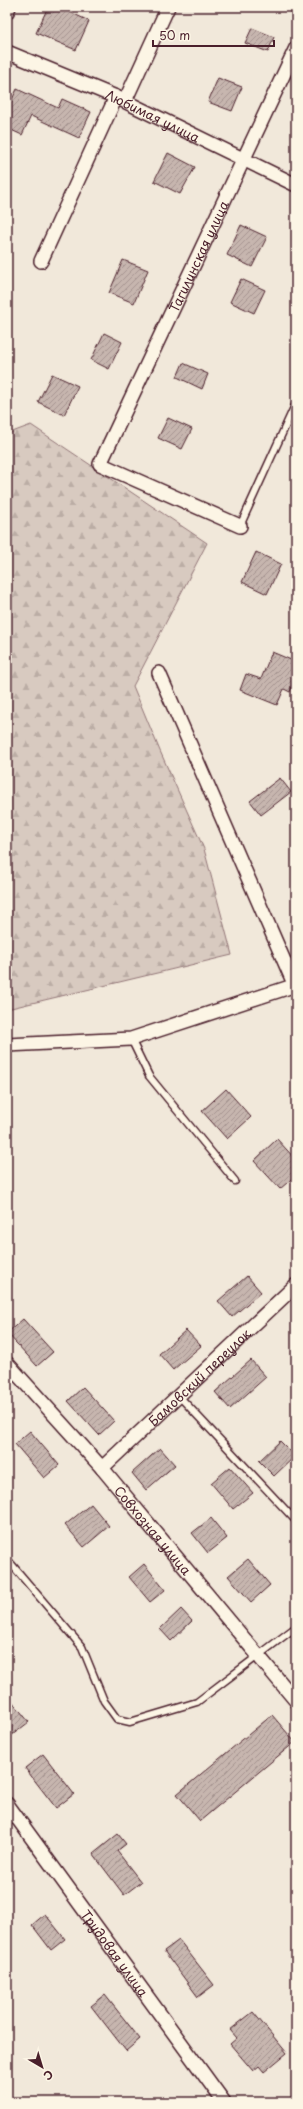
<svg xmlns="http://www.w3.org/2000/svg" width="303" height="2109" font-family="'Playpen Sans',sans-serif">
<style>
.forest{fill:url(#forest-firs);stroke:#917476}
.building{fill:url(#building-hatch);stroke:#4a1f2b}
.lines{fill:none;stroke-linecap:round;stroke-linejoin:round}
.service-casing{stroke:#4a1f2b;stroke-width:9}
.minor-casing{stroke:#4a1f2b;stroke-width:16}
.service{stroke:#fcf5e5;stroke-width:6}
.minor{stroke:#fcf5e5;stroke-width:13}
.labels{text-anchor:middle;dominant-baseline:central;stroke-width:4;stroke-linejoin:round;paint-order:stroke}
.street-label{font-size:13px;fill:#4a1f2b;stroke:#fcf5e5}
</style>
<defs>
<pattern id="forest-firs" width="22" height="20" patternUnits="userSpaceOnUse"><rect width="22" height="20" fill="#d8cac0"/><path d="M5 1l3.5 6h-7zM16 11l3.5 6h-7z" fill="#bbada5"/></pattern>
<pattern id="building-hatch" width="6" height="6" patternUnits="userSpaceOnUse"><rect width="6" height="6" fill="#c7b6af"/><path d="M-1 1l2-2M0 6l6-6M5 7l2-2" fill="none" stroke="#a4938f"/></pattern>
</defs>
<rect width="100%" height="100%" fill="#f1e8da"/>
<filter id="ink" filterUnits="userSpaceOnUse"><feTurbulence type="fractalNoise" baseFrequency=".025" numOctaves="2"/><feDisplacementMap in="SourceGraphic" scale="8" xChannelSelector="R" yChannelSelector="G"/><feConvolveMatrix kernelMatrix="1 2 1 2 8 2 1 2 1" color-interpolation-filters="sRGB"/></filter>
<g filter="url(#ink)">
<polygon class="forest" points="31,425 207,543 133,686 160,751 204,849 232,955 7,1009 7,434"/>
<g class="building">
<polygon points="48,7 59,7 89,21 76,50 36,33"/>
<polygon points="252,28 274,37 268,52 245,43"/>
<polygon points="218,78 242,87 232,111 208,102"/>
<polygon points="17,89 58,108 62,99 91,112 79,138 31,116 22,135 7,128 7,110"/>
<polygon points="168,153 195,167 180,194 154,181"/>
<polygon points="241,225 267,237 252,267 227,255"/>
<polygon points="123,260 148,270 134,303 109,293"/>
<polygon points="241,279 265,290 254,313 230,302"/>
<polygon points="104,333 122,342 109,369 91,360"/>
<polygon points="183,363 208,374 202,389 177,377"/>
<polygon points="52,374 78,386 64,415 38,402"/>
<polygon points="168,418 192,429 182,449 158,438"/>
<polygon points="256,552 281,564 267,594 242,582"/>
<polygon points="272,652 296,662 296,676 290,692 284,689 277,705 240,690 246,674 261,679"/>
<polygon points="280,778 291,792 261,815 250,801"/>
<polygon points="226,1089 251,1117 227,1139 202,1111"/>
<polygon points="277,1139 296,1160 296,1175 280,1189 254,1161"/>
<polygon points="247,1276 261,1292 232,1317 218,1301"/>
<polygon points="23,1319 53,1352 37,1366 7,1333"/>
<polygon points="186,1330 201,1346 173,1370 159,1354"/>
<polygon points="251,1360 266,1377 230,1409 215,1392"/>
<polygon points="83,1387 114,1421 99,1435 68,1401"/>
<polygon points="30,1431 59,1465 44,1478 15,1444"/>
<polygon points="280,1441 295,1456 274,1476 259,1461"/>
<polygon points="160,1448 175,1465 146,1490 132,1473"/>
<polygon points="230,1467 253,1493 233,1509 211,1483"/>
<polygon points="91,1504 109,1526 84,1547 65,1525"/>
<polygon points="211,1518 227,1538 208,1553 192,1533"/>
<polygon points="248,1559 270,1585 251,1602 228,1576"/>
<polygon points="144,1564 165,1590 150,1602 129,1577"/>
<polygon points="181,1609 192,1621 171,1641 160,1629"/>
<polygon points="7,1695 29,1722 7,1739"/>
<polygon points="272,1715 295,1742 200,1821 177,1794"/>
<polygon points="43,1754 74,1794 56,1808 25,1768"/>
<polygon points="118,1834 126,1844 117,1851 141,1882 124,1895 93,1854"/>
<polygon points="45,1914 65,1939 51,1950 32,1925"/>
<polygon points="179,1940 214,1985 198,1997 164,1951"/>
<polygon points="105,1995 140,2039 126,2051 91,2006"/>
<polygon points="253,2012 287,2053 264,2072 259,2066 253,2071 230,2044 237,2038 230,2030"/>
</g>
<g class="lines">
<defs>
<g id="service">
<polyline points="240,526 296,403"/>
<polyline points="131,1039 149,1076 235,1181"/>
<polyline points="179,1396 296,1521"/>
<polyline points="7,1559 82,1647 104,1701 117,1719 130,1722 197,1702 296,1627"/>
</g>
<g id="minor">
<polyline points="7,12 9,7"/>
<path id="s1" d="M7 52 116 97 296 185"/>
<polyline points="125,101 168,7"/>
<polyline points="41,261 116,97"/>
<path id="s2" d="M240 526 100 464 296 48"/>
<polyline points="159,673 295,986"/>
<polyline points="7,1045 131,1039 296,985"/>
<path id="s3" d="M7 1363 102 1468 296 1701"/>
<path id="s4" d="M102 1468 296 1285"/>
<path id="s5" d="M7 1804 224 2102"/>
</g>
</defs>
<use href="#service" class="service-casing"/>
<use href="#minor" class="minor-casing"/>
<use href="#service" class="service"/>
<use href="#minor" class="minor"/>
</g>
</g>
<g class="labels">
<g class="street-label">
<text stroke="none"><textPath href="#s1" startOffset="159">Любимая улица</textPath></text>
<text stroke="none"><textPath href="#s2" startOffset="383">Тагилинская улица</textPath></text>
<text stroke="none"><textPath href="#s4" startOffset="133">Бамовский переулок</textPath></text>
<text stroke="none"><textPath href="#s3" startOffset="222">Совхозная улица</textPath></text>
<text stroke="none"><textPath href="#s5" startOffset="184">Трудовая улица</textPath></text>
</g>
</g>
<rect width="303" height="2109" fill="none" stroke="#fcf5e5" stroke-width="24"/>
<rect x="12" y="12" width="279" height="2085" fill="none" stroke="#4a1f2b" stroke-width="1.5" filter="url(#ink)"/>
<g transform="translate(42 2067) rotate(142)" stroke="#fcf5e5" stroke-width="3" paint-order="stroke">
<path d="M0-3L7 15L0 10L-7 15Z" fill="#4a1f2b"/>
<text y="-6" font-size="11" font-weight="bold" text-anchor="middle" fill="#4a1f2b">С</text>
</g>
<path d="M153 40v6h121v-6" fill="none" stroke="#4a1f2b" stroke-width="2"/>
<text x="159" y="40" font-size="12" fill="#4a1f2b" stroke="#fcf5e5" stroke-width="3" paint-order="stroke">50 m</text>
</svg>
